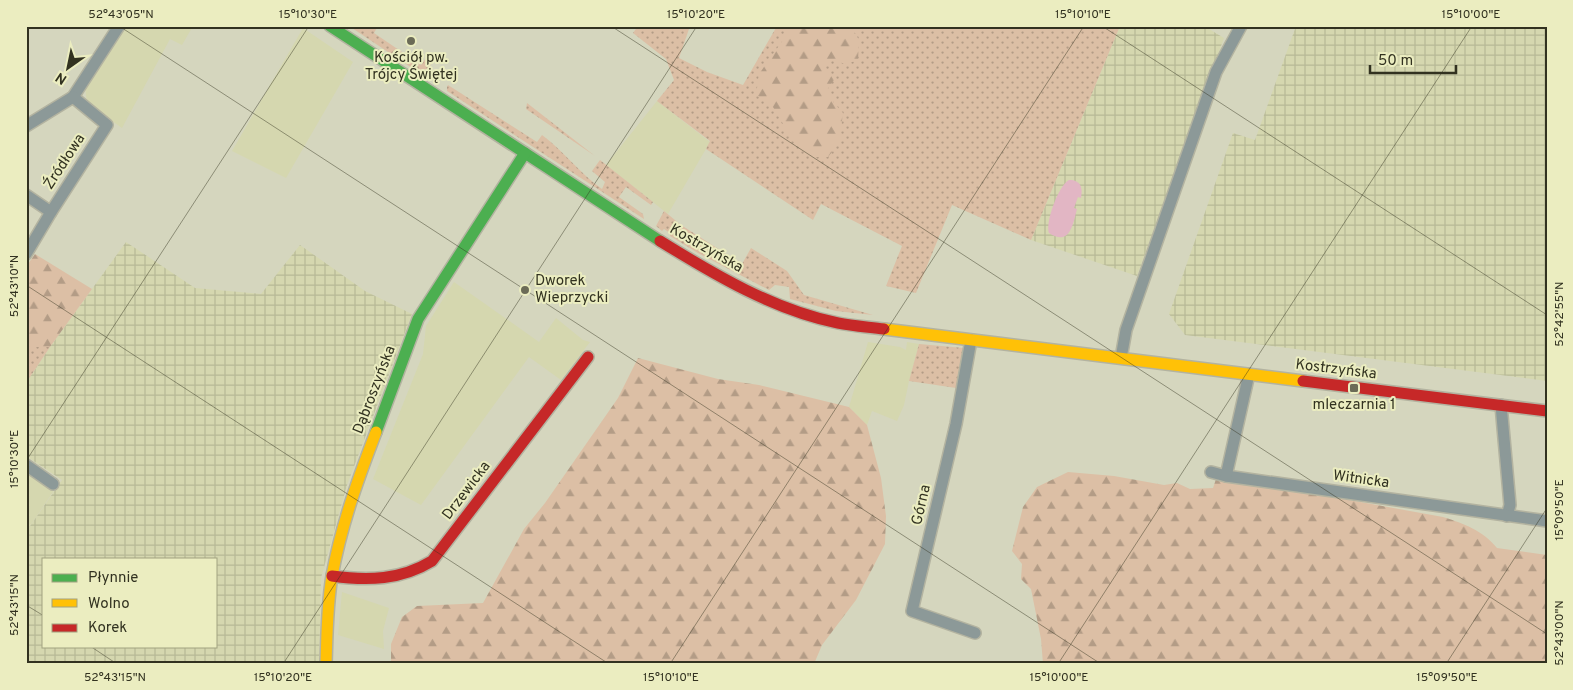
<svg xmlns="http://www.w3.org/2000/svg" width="1573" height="690" font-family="Overpass,sans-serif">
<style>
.built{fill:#d5d7af}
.industrial{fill:url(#industrial-grid);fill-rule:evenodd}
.grass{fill:url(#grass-dots)}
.forest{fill:url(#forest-firs)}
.water{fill:#e2b6c4}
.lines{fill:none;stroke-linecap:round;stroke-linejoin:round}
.street-casing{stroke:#b3b3a0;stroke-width:14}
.fast-casing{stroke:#b3b3a0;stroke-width:14}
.slow-casing{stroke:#b3b3a0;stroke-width:14}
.jam-casing{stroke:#b3b3a0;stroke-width:14}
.street{stroke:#8c9998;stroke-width:11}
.fast{stroke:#4caf50;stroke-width:11}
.slow{stroke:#ffc107;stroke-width:11}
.jam{stroke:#c62828;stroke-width:11}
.ticks{fill:none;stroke:#323220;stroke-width:1;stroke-opacity:0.45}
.poi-dot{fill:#6b6b57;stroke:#ebedc0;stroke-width:2}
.labels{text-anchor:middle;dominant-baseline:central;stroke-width:4;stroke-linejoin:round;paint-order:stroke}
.poi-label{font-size:15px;fill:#323220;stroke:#ebedc0}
.street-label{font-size:15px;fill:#323220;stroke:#ebedc0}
.neatline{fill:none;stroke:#323220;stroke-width:2}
.ticks-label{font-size:12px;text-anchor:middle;fill:#323220}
</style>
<defs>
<pattern id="industrial-grid" width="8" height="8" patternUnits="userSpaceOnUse" patternTransform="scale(1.25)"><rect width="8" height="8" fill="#d5d7af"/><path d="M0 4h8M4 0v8" fill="none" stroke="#b7b996"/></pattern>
<pattern id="grass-dots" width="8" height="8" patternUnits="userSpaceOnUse" patternTransform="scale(1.25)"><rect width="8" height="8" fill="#dcbfa5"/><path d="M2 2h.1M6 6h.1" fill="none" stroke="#b39c86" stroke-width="1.8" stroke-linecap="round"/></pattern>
<pattern id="forest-firs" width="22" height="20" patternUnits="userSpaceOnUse" patternTransform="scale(1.25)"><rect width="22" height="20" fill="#dcbfa5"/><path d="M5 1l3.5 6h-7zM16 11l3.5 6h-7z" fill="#b39c86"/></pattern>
</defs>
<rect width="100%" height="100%" fill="#d5d6be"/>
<g class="built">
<polygon points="124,26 193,26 182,45 170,39 122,128 87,103 85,87"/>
<polygon points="303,28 353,62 286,178 232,151"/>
<polygon points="657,101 710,142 668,214 606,165"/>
<polygon points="454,282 539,342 556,318 583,340 590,342 561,380 529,357 421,505 373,479 423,354 426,326"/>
<polygon points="868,342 900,347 906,350 907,342 919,344 909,381 904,405 897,421 872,411 867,425 849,407"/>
<polygon points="26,469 55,489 26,532"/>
<polygon points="342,592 389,608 383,631 384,649 338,635"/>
</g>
<g class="industrial">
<polygon points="1120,26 1204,26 1224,38 1137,276 1031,240"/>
<polygon points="1296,26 1547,26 1547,381 1185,335 1169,314 1233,133 1255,140"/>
<path d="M126 242 195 288 261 294 300 245 365 291 412 314 347 485 321 578 319 664 29 663V599L26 597V532L62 480 26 456V383L50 347ZM44 559H216V646H44Z"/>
</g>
<g class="grass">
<polygon points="349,26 378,26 374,33 421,65 428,55 434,59 424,76"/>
<polygon points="638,26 690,26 679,58 707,72 743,85 777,26 1120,26 1031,240 952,205 916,293 886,286 902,246 821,204 813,220 706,149 710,141 657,101 674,80 666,59 633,33"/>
<path d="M448 85 537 142 542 135C564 151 579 173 602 189L605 182 592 171 600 160 653 202 651 205 626 187 619 197 643 214 644 219 447 91V87Z"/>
<polygon points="527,103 595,156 526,109"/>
<polygon points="664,211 681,225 742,264 751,248 787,271 804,295 873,315 836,311 790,299 789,287 775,285 769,290 698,253 670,236 670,233 664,229 662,231 656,226"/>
<polygon points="919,344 964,348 956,388 909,381"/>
<polygon points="26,347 50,347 26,383"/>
</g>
<g class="forest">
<polygon points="789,26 851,26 859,40 858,60 846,64 831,60 821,69 836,77 827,90 834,103 843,113 839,143 828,157 812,157 795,144 773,107 756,95 759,74 783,40"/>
<polygon points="35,254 92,289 50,347 26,347 26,267"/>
<polygon points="638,358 718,379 759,385 849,407 867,425 881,478 886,516 885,544 856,600 822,645 814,664 391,664 391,644 402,617 417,606 483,603 524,529 545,503 618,398"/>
<path d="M1068 472 1114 476 1164 485 1177 483 1190 489 1213 488 1217 476 1443 517C1465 524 1482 530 1497 548L1547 555V664H1043L1041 639 1031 589 1021 579 1022 564 1012 551 1023 507 1037 487Z"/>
</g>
<path class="water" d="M1069 180C1081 180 1083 188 1081 198L1078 197 1074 208 1077 209C1073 224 1070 247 1049 233 1045 222 1059 185 1069 180Z"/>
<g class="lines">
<defs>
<g id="street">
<polyline points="26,126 73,97 119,26"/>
<polyline points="26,195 51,212"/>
<polyline points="26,254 51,212 107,125 73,97"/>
<polyline points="971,340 956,424 912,611 975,633"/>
<polyline points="1121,358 1126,330 1216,72 1241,26"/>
<polyline points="1501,405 1510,505 1507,516"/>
<polyline points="26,465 53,484"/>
<polyline points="1211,472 1226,476 1547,521"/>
<polyline points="1226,476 1249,374"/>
</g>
<g id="fast">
<polyline points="330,26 660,241"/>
<polyline points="376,432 418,319 525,153"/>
</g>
<g id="slow">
<polyline points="884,329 1303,381"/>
<path d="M326 664C327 635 327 605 332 576 341 526 358 479 376 432"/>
</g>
<g id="jam">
<path d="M660 241C715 275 774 310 838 323 853 326 869 327 884 329"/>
<polyline points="1303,381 1547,411"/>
<path d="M332 576C368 581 401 580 432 561L588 357"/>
</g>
</defs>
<use href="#street" class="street-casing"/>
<use href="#fast" class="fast-casing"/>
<use href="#slow" class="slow-casing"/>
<use href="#jam" class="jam-casing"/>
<use href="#street" class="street"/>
<use href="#fast" class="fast"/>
<use href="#slow" class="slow"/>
<use href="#jam" class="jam"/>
</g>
<path class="ticks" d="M119 26 1101 664M611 26 1547 634M1102 26 1547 315M26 285 609 664M26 461 309 26M26 605 44 616M90 646 117 664M283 664 697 26M670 664 1084 26M1058 664 1472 26M1446 664 1547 508"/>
<g class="poi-dot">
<circle cx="411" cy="41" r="5"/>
<circle cx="525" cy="290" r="5"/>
<rect x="1349" y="383" width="10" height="10" rx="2.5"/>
</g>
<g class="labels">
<g class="poi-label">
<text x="411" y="58">Kościół pw.<tspan x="411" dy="17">Trójcy Świętej</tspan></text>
<text x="535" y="281" text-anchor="start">Dworek<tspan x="535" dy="17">Wieprzycki</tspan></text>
<text x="1354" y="405">mleczarnia 1</text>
</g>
<g class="street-label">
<text transform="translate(65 162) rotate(-57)">Źródłowa</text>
<text transform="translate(706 249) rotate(30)">Kostrzyńska</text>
<text transform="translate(1336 370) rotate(7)">Kostrzyńska</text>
<text transform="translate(375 390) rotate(-69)">Dąbroszyńska</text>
<text transform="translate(1361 480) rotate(8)">Witnicka</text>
<text transform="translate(467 491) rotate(-53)">Drzewicka</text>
<text transform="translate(922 505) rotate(-77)">Górna</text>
</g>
</g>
<rect width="1573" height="690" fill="none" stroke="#ebedc0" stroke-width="55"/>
<rect x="42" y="558" width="175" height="90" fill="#ebedc0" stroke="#a1a280"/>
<rect x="52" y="574" width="25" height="8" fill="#4caf50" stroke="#a1a280"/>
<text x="88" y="582" font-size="15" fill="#323220">Płynnie</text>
<rect x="52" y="599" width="25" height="8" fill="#ffc107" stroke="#a1a280"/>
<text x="88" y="608" font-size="15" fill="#323220">Wolno</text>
<rect x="52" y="624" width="25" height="8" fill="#c62828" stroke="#a1a280"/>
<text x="88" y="632" font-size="15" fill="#323220">Korek</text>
<g transform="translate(68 68) rotate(213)" stroke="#ebedc0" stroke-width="4" paint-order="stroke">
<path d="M0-4L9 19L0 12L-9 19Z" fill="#323220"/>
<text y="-8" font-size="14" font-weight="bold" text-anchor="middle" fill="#323220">N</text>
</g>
<path d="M1370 65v8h86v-8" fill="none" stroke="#323220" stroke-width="2.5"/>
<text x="1378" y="65" font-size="15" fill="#323220" stroke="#ebedc0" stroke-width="4" paint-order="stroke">50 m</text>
<rect x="28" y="28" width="1518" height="634" class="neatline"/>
<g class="ticks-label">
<text x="121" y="18">52°43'05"N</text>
<text x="308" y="18">15°10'30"E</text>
<text x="696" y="18">15°10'20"E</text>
<text x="1083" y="18">15°10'10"E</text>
<text x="1471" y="18">15°10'00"E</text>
<text transform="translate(14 286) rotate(-90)" y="4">52°43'10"N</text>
<text transform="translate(1559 314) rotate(-90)" y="4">52°42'55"N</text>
<text transform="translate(14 459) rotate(-90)" y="4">15°10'30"E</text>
<text transform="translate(1559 510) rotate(-90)" y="4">15°09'50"E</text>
<text transform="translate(14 605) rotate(-90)" y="4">52°43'15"N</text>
<text transform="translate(1559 633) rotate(-90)" y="4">52°43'00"N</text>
<text x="115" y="681">52°43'15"N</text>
<text x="283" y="681">15°10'20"E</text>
<text x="671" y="681">15°10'10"E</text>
<text x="1059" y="681">15°10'00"E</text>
<text x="1447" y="681">15°09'50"E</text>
</g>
</svg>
